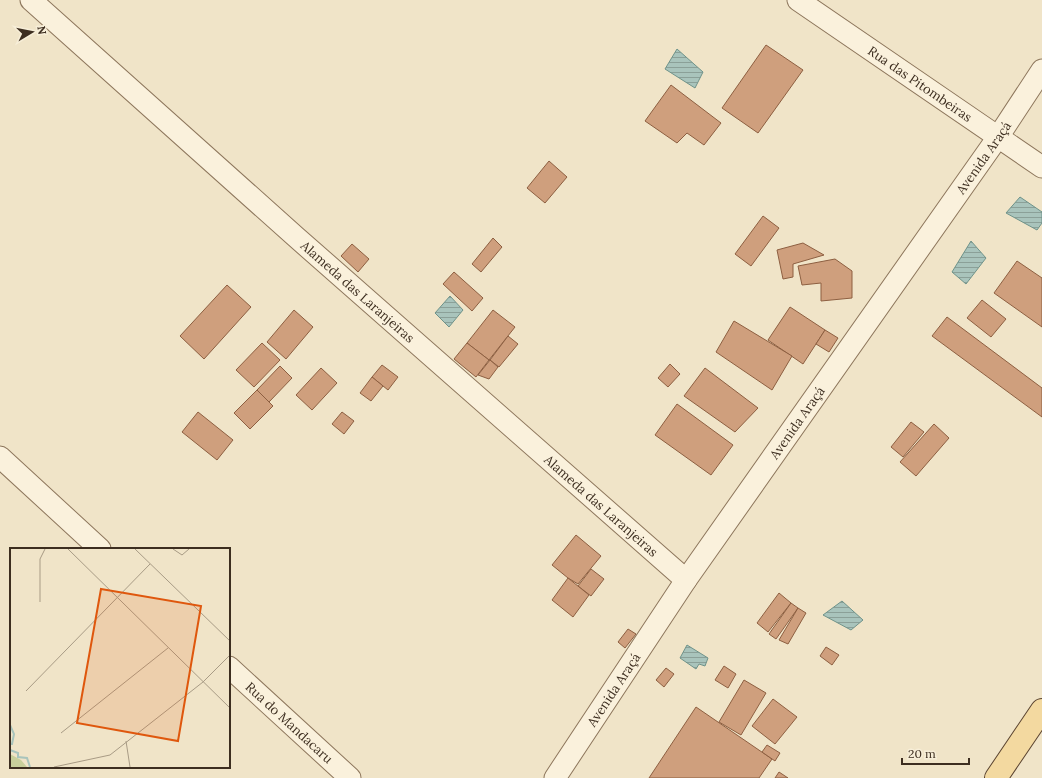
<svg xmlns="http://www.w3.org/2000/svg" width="1042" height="778" font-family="Lora,serif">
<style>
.water{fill:url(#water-rules);stroke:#6f938a}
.building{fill:#cf9f7d;stroke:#8d5f41}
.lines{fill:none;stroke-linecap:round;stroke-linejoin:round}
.minor-casing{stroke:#8d765c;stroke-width:23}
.primary-casing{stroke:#5b4430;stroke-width:24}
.minor{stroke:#faf1dc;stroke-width:21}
.primary{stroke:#f3d9a0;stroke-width:22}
.labels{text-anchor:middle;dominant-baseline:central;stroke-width:3;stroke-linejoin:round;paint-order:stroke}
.street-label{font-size:13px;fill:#3d2e20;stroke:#f7eed8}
.inset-river{fill:none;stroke:#a9c4bc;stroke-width:2}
.inset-road{fill:none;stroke:#a89b85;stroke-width:1}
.view{fill:#df570d;fill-opacity:0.15;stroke:#df570d;stroke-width:2}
.inset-edge{fill:none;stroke:#3d2e20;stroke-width:2}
</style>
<defs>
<pattern id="water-rules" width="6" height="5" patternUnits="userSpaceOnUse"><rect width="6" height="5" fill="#a9c4bc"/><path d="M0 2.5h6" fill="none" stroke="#8ba098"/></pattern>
</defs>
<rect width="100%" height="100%" fill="#f0e4c8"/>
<g class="water">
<polygon points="677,49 703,72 695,88 665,69"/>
<polygon points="1020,197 1042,212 1042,223 1037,230 1006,213"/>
<polygon points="971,241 986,258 966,284 952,272"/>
<polygon points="450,296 463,310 449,327 435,313"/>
<polygon points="842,601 863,620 851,630 823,615"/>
<polygon points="687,645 708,658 705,666 699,664 696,669 680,658"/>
</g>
<g class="building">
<polygon points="766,45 803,70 758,133 722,108"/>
<polygon points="671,85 721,123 704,145 687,133 677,143 645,121"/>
<polygon points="549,161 567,177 545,203 527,188"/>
<polygon points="763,216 779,228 751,266 735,254"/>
<polygon points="493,238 502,247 481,272 472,264"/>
<polygon points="803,243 824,255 793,264 793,277 783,279 777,250"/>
<polygon points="352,244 369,259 358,272 341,256"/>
<polygon points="835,259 852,271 852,298 821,301 821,283 802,285 798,266"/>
<polygon points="1017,261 1042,278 1042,327 994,293"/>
<polygon points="454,272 483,298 472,311 443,284"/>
<polygon points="227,285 251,307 204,359 180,336"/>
<polygon points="982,300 1006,319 991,337 967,318"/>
<polygon points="790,307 825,330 803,364 768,340"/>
<polygon points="294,310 313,327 286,359 267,342"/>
<polygon points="493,310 515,327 489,360 467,343"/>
<polygon points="947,317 1042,388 1042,417 932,336"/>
<polygon points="734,321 792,356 772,390 716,352"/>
<polygon points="825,330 838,338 829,352 816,344"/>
<polygon points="508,336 518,344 499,367 490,360"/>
<polygon points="262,343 280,360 254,387 236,370"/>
<polygon points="467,343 489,360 476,377 454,359"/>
<polygon points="490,360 498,367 489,379 478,375"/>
<polygon points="670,364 680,374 668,387 658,378"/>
<polygon points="382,365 398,377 388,390 372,377"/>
<polygon points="280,366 292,378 269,402 257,390"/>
<polygon points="321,368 337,383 312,410 296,395"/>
<polygon points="705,368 758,408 735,432 684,396"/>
<polygon points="372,377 383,386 371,401 360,393"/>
<polygon points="257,390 273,406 250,429 234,413"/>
<polygon points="677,404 733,445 711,475 655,435"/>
<polygon points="198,412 233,440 217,460 182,432"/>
<polygon points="342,412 354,421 344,434 332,424"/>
<polygon points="911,422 924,432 903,457 891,447"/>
<polygon points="934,424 949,438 916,476 900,462"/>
<polygon points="576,535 601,556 578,584 568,578 552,565"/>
<polygon points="591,569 604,579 591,596 578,586"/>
<polygon points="568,578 589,595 573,617 552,600"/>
<polygon points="779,593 791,603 768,632 757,623"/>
<polygon points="791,603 798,608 776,639 769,634"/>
<polygon points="798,608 806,613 788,644 779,640"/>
<polygon points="628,629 636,634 625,648 618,642"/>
<polygon points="826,647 839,655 832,665 820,656"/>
<polygon points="724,666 736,674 728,688 715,680"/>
<polygon points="666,668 674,674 664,687 656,680"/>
<polygon points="744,680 766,693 741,735 719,722"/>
<polygon points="773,699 797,717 775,744 752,726"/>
<polygon points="696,707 772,759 759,778 649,778"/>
<polygon points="767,745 780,753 775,761 762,752"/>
<polygon points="779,772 788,778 775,778"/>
</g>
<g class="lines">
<defs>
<g id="minor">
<path id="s1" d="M31 0 296 237 686 580"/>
<path id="s2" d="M798 0 1042 167"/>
<polyline points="0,457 100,549"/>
<path id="s3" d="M229 667 350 778"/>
<path id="s4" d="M555 778 686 580 998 137 1042 70"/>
</g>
<polyline id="primary" points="996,778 1042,710"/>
</defs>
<use href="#minor" class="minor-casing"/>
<use href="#primary" class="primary-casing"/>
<use href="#minor" class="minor"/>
<use href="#primary" class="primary"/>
</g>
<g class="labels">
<g class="street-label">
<text stroke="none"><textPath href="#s2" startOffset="148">Rua das Pitombeiras</textPath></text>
<text stroke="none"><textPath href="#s4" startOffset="754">Avenida Araçá</textPath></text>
<text stroke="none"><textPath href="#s1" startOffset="438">Alameda das Laranjeiras</textPath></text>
<text stroke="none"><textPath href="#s4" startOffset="430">Avenida Araçá</textPath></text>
<text stroke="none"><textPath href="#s1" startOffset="762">Alameda das Laranjeiras</textPath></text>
<text stroke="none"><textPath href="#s4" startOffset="106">Avenida Araçá</textPath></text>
<text stroke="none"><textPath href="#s3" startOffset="82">Rua do Mandacaru</textPath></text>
</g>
</g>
<g transform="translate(10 548)">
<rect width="220" height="220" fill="#f0e4c8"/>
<path d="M0 206 11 212 17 219H0Z" fill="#c9cf9b"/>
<path class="inset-river" d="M0 177 4 186 2 196H0M0 202 8 205V209L17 210 20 219"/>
<path class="inset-road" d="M58 1 220 160M125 1 220 93M163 1 172 7 179 1M30 54V11L35 1M16 143 140 16M51 185 158 100M116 193 120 219M44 219 100 207 193 134 220 107"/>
<path class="view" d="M91 41 191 58 168 193 67 175Z"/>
<rect width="220" height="220" class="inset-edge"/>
</g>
<g transform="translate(32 32) rotate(80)" stroke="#f7eed8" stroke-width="3" paint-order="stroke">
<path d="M0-3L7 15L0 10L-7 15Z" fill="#3d2e20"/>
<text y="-6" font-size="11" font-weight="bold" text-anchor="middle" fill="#3d2e20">N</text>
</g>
<path d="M902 758v6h67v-6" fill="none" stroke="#3d2e20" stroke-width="2"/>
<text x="908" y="758" font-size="12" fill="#3d2e20" stroke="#f7eed8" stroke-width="3" paint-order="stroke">20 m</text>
</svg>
